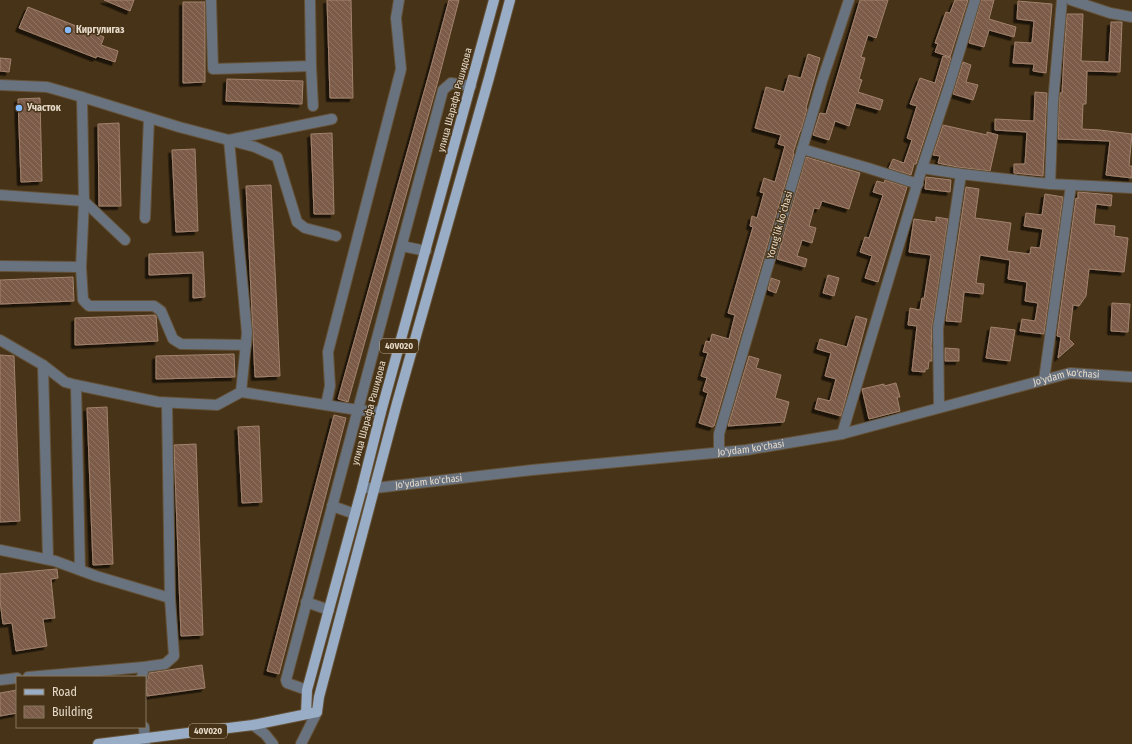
<svg xmlns="http://www.w3.org/2000/svg" width="1132" height="744" font-family="'Fira Sans Condensed',sans-serif">
<style>
.building{fill:url(#building-back-hatch);stroke:#a2826d;filter:url(#shadow)}
.lines{fill:none;stroke-linecap:round;stroke-linejoin:round}
.minor-casing{stroke:#645137;stroke-width:12}
.major-casing{stroke:#645137;stroke-width:12}
.minor{stroke:#69737f;stroke-width:10}
.major{stroke:#99adc6;stroke-width:10}
.poi-dot{fill:#86bbfb;stroke:#473317;stroke-width:1.5}
.labels{text-anchor:middle;dominant-baseline:central;stroke-width:3;stroke-linejoin:round;paint-order:stroke}
.shield{fill:#473317;stroke:#b7a995;stroke-width:1}
.shield-label{font-size:9px;font-weight:bold;fill:#e7dbcb}
.poi-label{font-size:10px;font-weight:bold;fill:#e7dbcb;stroke:#473317;text-anchor:start}
.street-label{font-size:10px;fill:#e7dbcb;stroke:#473317}
</style>
<defs>
<pattern id="building-back-hatch" width="6" height="6" patternUnits="userSpaceOnUse"><rect width="6" height="6" fill="#7b5c49"/><path d="M-1 5l2 2M0 0l6 6M5-1l2 2" fill="none" stroke="#8e7362"/></pattern>
<filter id="shadow"><feDropShadow dx="-3.5" dy="3.5" stdDeviation="0" flood-color="#0009"/></filter>
</defs>
<rect width="100%" height="100%" fill="#473317"/>
<g class="building">
<polygon points="104,0 134,0 130,11"/>
<polygon points="327,0 351,0 353,98 330,98"/>
<polygon points="449,0 459,0 438,81 348,402 345,401 338,399 431,67"/>
<polygon points="860,0 888,0 876,38 868,35 861,57 865,58 859,79 862,80 858,92 883,100 880,110 856,103 849,126 835,121 829,140 813,135 820,113 826,114"/>
<polygon points="955,0 968,0 950,57 935,52 938,44 935,43 946,12 950,13"/>
<polygon points="981,0 994,0 989,19 1016,27 1014,37 989,30 984,47 969,43"/>
<polygon points="1018,1 1052,4 1046,73 1033,71 1034,64 1013,63 1015,42 1032,43 1034,21 1017,19"/>
<polygon points="183,2 205,2 205,82 183,83"/>
<polygon points="28,7 104,37 101,45 118,51 115,62 97,56 96,58 19,28"/>
<polygon points="1067,14 1083,14 1081,61 1109,62 1111,22 1122,22 1120,72 1087,71 1086,104 1083,104 1082,129 1100,130 1132,134 1129,166 1132,166 1132,178 1106,175 1110,141 1058,139 1059,103 1060,93 1062,93 1064,56"/>
<polygon points="808,54 820,58 806,108 807,109 801,131 800,131 793,153 794,154 714,426 712,427 699,423 708,393 703,391 707,378 701,376 708,353 703,352 706,341 710,342 712,334 729,339 735,315 728,313 753,227 750,226 752,216 757,218 764,193 760,192 764,178 775,182 785,146 778,144 781,135 755,128 766,87 784,92 789,75 801,78"/>
<polygon points="943,56 951,58 916,164 914,164 911,175 889,168 893,159 904,163 912,140 907,138 917,106 910,104 920,78 935,83"/>
<polygon points="0,58 11,59 9,72 0,71"/>
<polygon points="963,62 971,65 966,82 978,85 973,100 953,94"/>
<polygon points="227,79 303,81 302,104 226,101"/>
<polygon points="1035,92 1047,93 1043,176 1014,173 1014,164 1025,164 1027,132 995,130 995,119 1034,121"/>
<polygon points="40,98 42,181 21,182 18,99"/>
<polygon points="119,123 121,206 99,206 98,124"/>
<polygon points="943,125 987,135 987,132 998,135 990,171 957,167 938,163 940,156 933,155"/>
<polygon points="332,133 334,214 314,214 311,134"/>
<polygon points="195,149 198,231 176,232 172,150"/>
<polygon points="806,157 860,173 849,209 822,201 819,209 814,208 809,226 816,228 812,243 802,240 797,256 807,259 805,267 777,259"/>
<polygon points="926,177 951,180 950,192 925,189"/>
<polygon points="885,180 907,187 878,282 865,278 872,256 860,252 865,237 869,238 883,195 873,192 877,181 884,183"/>
<polygon points="271,185 280,376 255,377 246,186"/>
<polygon points="966,187 979,189 975,218 1011,223 1007,251 1030,254 1031,247 1040,248 1043,229 1024,226 1026,213 1042,215 1045,194 1063,197 1044,334 1020,331 1022,319 1035,321 1038,303 1025,301 1027,282 1008,279 1010,260 980,255 976,283 984,284 983,294 964,292 961,322 946,321"/>
<polygon points="1078,192 1112,195 1111,206 1096,204 1094,224 1115,226 1114,236 1128,238 1124,272 1089,269 1086,296 1079,306 1073,305 1069,339 1074,344 1058,358 1061,337 1057,336 1076,198 1078,199"/>
<polygon points="936,217 948,219 932,327 931,348 932,348 932,361 929,361 928,369 925,369 925,372 912,371 917,326 908,325 910,308 920,310 922,298 924,299 931,255 909,252 914,219 936,222"/>
<polygon points="203,252 205,297 193,298 193,273 149,275 149,254"/>
<polygon points="828,275 839,278 834,296 823,293"/>
<polygon points="73,277 74,301 0,304 0,280"/>
<polygon points="771,278 780,281 776,293 768,290"/>
<polygon points="1112,303 1130,304 1128,332 1111,331"/>
<polygon points="156,315 158,341 75,345 75,318"/>
<polygon points="856,316 867,319 841,416 815,409 818,398 830,401 836,379 825,376 831,353 817,349 820,339 847,347"/>
<polygon points="991,327 1015,330 1010,361 986,358"/>
<polygon points="945,348 959,349 959,361 945,361"/>
<polygon points="234,354 235,377 156,379 156,356"/>
<polygon points="0,355 14,356 20,521 0,522"/>
<polygon points="749,356 759,359 756,368 781,375 775,398 789,402 784,422 728,426"/>
<polygon points="896,383 900,397 897,397 900,411 869,419 862,389 884,384 884,386"/>
<polygon points="107,407 113,564 93,565 87,408"/>
<polygon points="334,415 346,418 279,674 267,671"/>
<polygon points="259,426 262,502 242,503 238,427"/>
<polygon points="196,444 203,635 181,636 174,445"/>
<polygon points="57,569 58,578 51,579 55,618 43,619 47,646 16,651 12,623 3,624 0,601 0,574"/>
<polygon points="202,665 205,688 147,696 146,682 148,679 149,673"/>
<polygon points="17,690 17,713 0,716 0,693"/>
</g>
<g class="lines">
<defs>
<g id="minor">
<polyline points="211,0 213,69 311,66 310,0"/>
<polyline points="1071,0 1110,13 1132,17"/>
<polyline points="311,66 313,106"/>
<polyline points="0,85 47,87 82,97 179,127 255,147 277,157 297,222 305,228 336,236"/>
<polyline points="82,97 84,201 81,267 83,300 89,306 154,306 161,311 173,339 181,344 246,345"/>
<polyline points="802,149 868,168 918,184"/>
<polyline points="922,168 961,174 938,328 939,407"/>
<polyline points="961,174 1050,184"/>
<polyline points="1071,185 1132,188"/>
<polyline points="0,195 84,201 125,240"/>
<polyline points="145,218 149,118"/>
<polyline points="402,246 426,251"/>
<polyline points="0,266 81,267"/>
<polyline points="0,340 43,365 65,382 76,385 158,402 217,405 241,392 247,333 229,140 332,119"/>
<polyline points="43,365 48,559"/>
<polyline points="1044,380 1071,185 1050,184 1053,103 1062,0"/>
<polyline points="76,385 80,570"/>
<polyline points="241,392 358,410 381,412"/>
<polyline points="167,403 170,601"/>
<polyline points="326,405 330,386 328,352 401,69 396,18 399,0"/>
<polyline points="842,434 922,168 949,86 975,0"/>
<polyline points="719,452 719,434 822,81 849,0"/>
<path id="s1" d="M362 488H375L532 470 746 450 842 434 1070 373 1132 377"/>
<polyline points="332,506 355,514"/>
<polyline points="0,550 55,561 96,576 170,598 174,656 165,664 144,667 142,677"/>
<polyline points="306,602 329,610"/>
<polyline points="28,677 144,667"/>
<polyline points="0,680 17,678"/>
<polyline points="307,690 287,683 286,680 443,90 451,83 471,86"/>
<polyline points="253,725 265,734 273,744"/>
<polyline points="144,727 145,744"/>
<polyline points="301,744 317,712"/>
</g>
<g id="major">
<polyline points="306,714 307,690 362,488 381,412 494,0"/>
<polyline points="98,744 253,725 317,712 319,697 397,403 489,78 510,0"/>
</g>
</defs>
<use href="#minor" class="minor-casing"/>
<use href="#major" class="major-casing"/>
<use href="#minor" class="minor"/>
<use href="#major" class="major"/>
</g>
<g class="poi-dot">
<circle cx="68" cy="30" r="4"/>
<circle cx="19" cy="108" r="4"/>
</g>
<g class="labels">
<g class="shield">
<rect x="380" y="339" width="38" height="14" rx="3"/>
<rect x="189" y="724" width="38" height="14" rx="3"/>
</g>
<g class="shield-label">
<text x="399" y="346">40V020</text>
<text x="208" y="731">40V020</text>
</g>
<g class="poi-label">
<text x="76" y="30">Киргулигаз</text>
<text x="27" y="108">Участок</text>
</g>
<g class="street-label">
<text transform="translate(455 100) rotate(-75)">улица Шарафа Рашидова</text>
<text transform="translate(780 225) rotate(-74)">Yorugʻlik koʻchasi</text>
<text stroke="none"><textPath href="#s1" startOffset="715">Jo'ydam ko'chasi</textPath></text>
<text transform="translate(369 413) rotate(-75)">улица Шарафа Рашидова</text>
<text stroke="none"><textPath href="#s1" startOffset="391">Jo'ydam ko'chasi</textPath></text>
<text stroke="none"><textPath href="#s1" startOffset="67">Jo'ydam ko'chasi</textPath></text>
</g>
</g>
<rect x="16" y="676" width="130" height="52" fill="#473317" stroke="#87765f"/>
<rect x="24" y="689" width="20" height="6" fill="#99adc6" stroke="#87765f"/>
<text x="52" y="696" font-size="12" fill="#e7dbcb">Road</text>
<rect x="24" y="706" width="20" height="12" fill="url(#building-back-hatch)" stroke="#87765f"/>
<text x="52" y="716" font-size="12" fill="#e7dbcb">Building</text>
</svg>
